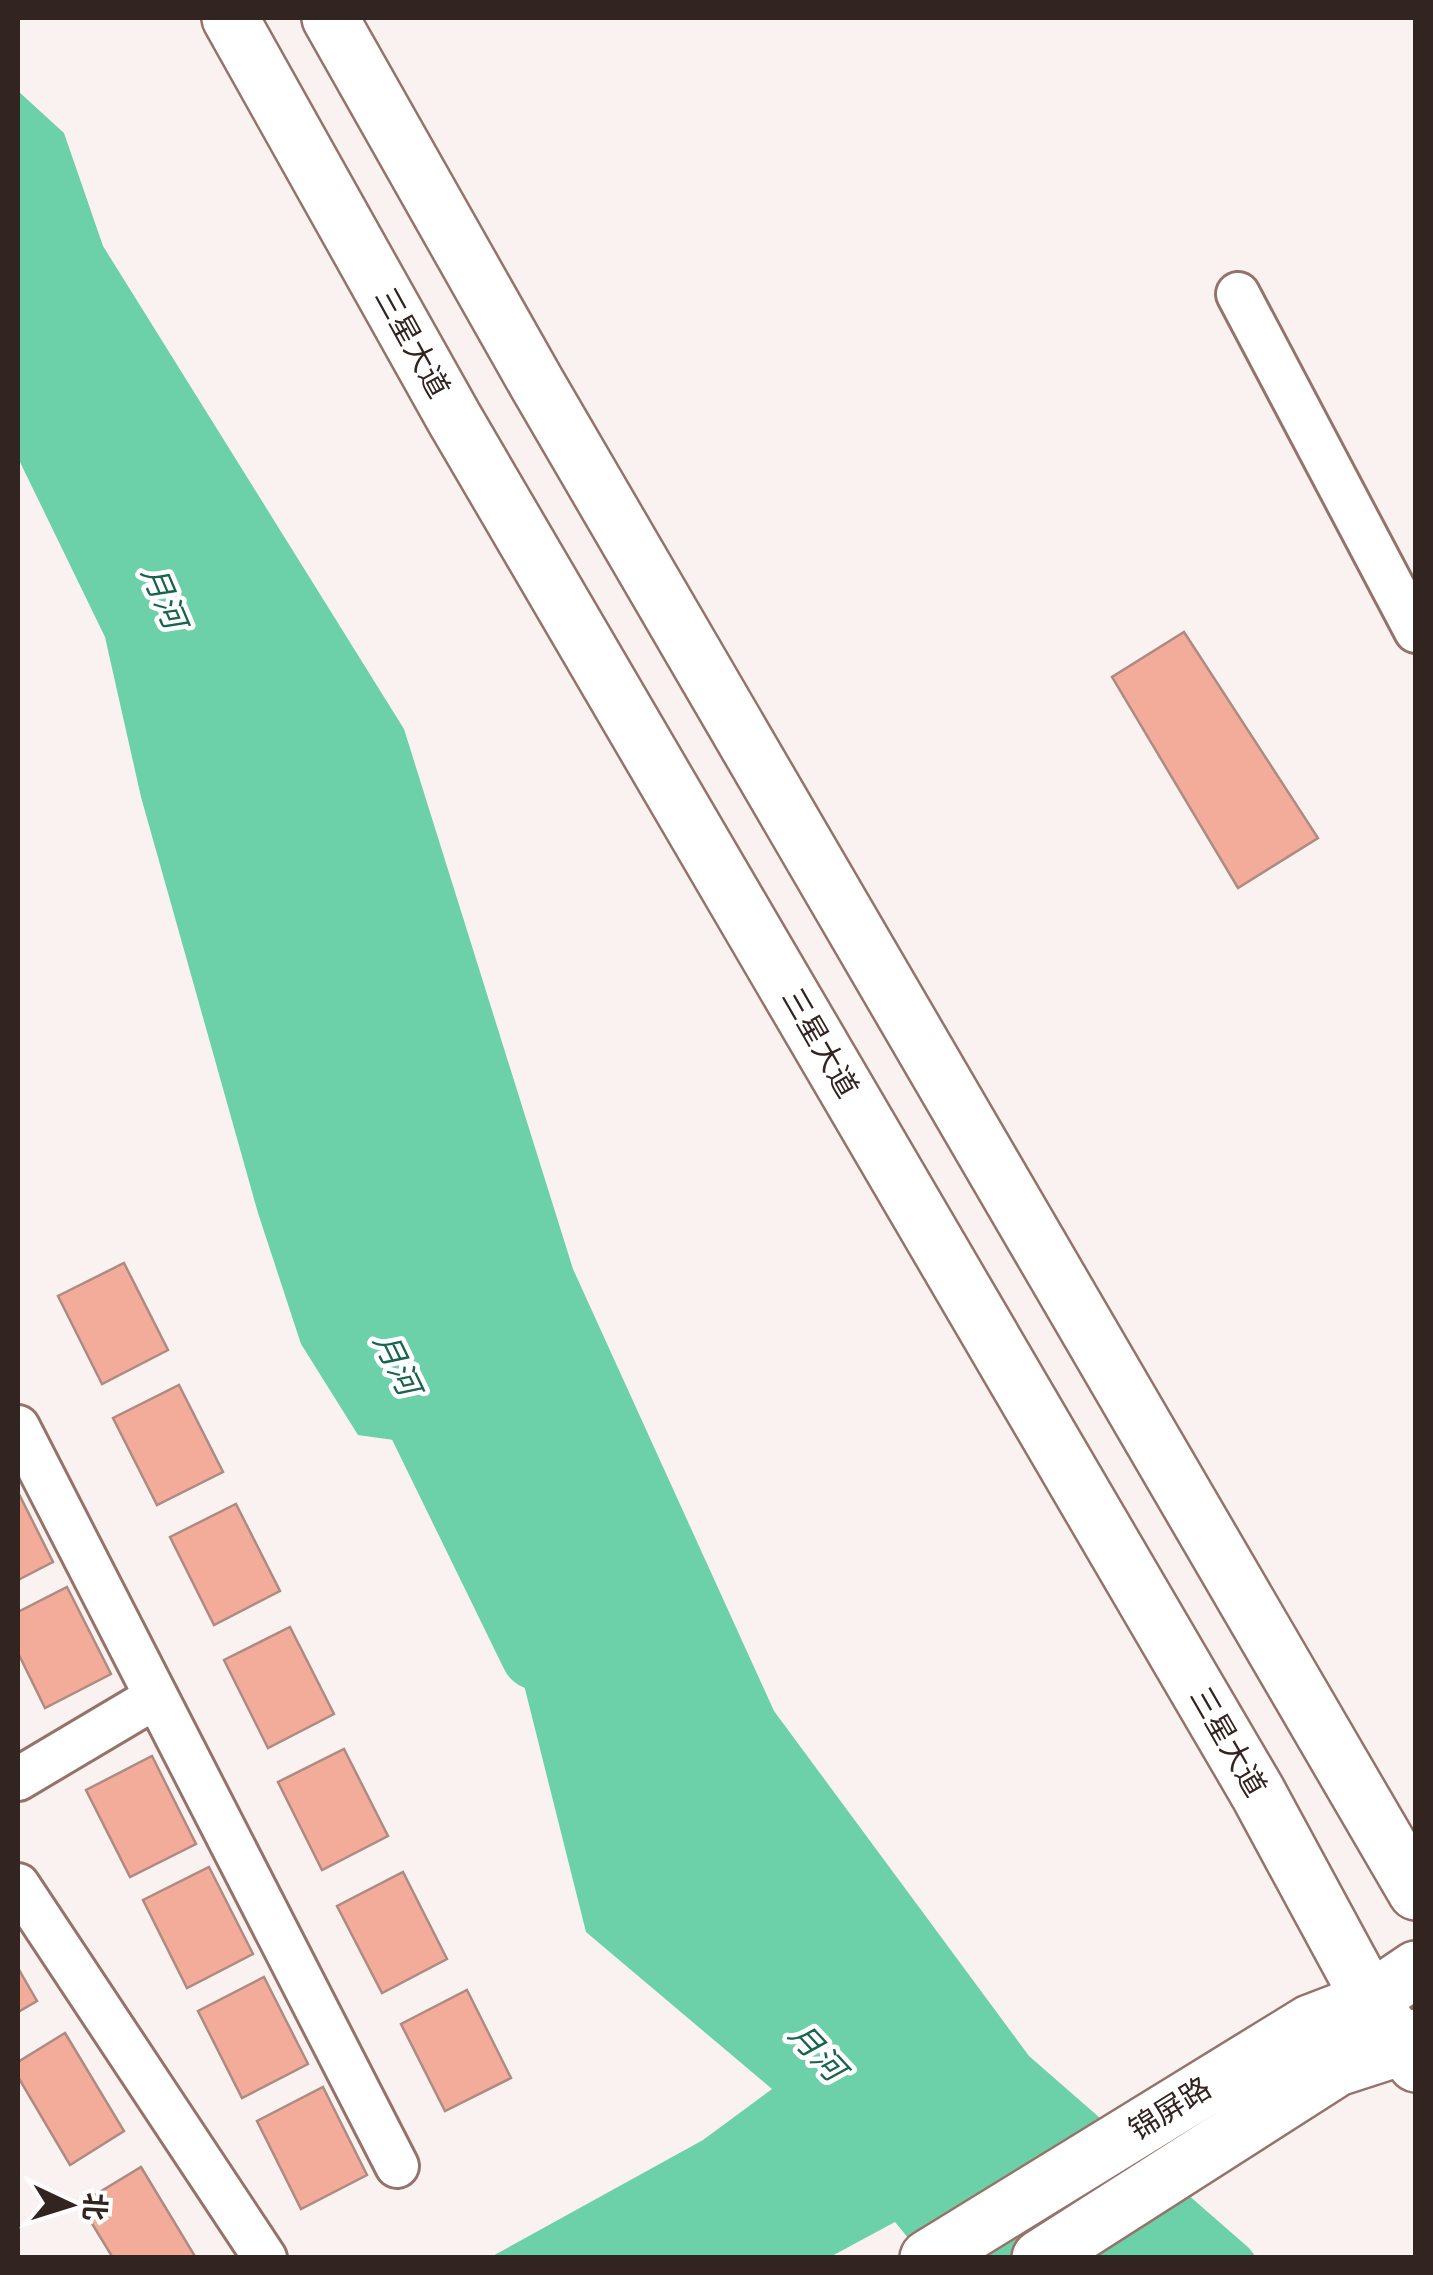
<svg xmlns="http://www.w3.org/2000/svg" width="1433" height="2275" font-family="'Zilla Slab','Noto Sans SC',serif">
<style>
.water{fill:#6cd1a9}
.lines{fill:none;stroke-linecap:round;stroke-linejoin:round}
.river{stroke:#6cd1a9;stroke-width:75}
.building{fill:#f4ac9a;stroke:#ae8b82;stroke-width:2.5}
.minor-casing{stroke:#95736b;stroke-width:48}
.tertiary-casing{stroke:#95736b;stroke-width:60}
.minor{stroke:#fff;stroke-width:42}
.tertiary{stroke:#fff;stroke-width:55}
.labels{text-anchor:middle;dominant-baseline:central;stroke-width:9;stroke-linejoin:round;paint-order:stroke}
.street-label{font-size:30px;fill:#322420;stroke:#fff}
.water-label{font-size:32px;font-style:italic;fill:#18654b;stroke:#fff}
</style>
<rect width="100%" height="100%" fill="#faf2f0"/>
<polygon class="water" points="18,91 64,133 103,246 404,729 573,1269 774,1711 1029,2056 1249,2248 1256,2257 924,2257 895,2222 830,2257 491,2257 703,2140 772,2089 586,1932 465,1450 358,1435 301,1344 258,1213 141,797 105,637 18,458"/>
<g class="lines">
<polyline class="river" points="391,1352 538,1653"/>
</g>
<g class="building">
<polygon points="1184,632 1318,838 1238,888 1112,677"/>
<polygon points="124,1263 168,1350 102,1384 58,1296"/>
<polygon points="179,1385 223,1472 157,1505 113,1418"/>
<polygon points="18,1492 53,1562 18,1580"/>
<polygon points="236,1504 280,1591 214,1625 170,1537"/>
<polygon points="67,1587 111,1674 45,1708 18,1653 18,1612"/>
<polygon points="290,1627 334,1714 268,1748 224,1660"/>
<polygon points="344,1749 388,1836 322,1870 278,1782"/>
<polygon points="152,1756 196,1844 130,1877 86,1790"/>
<polygon points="209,1867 253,1954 187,1988 143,1900"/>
<polygon points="403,1872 447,1959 382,1993 337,1906"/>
<polygon points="18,1968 37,2001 18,2012"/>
<polygon points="264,1977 308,2064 242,2098 198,2011"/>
<polygon points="467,1990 511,2078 445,2111 401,2024"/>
<polygon points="65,2033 124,2131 70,2165 18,2077 18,2062"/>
<polygon points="323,2087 367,2175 301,2209 257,2121"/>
<polygon points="141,2167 196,2258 113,2258 80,2204"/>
</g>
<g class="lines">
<defs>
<g id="minor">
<polyline points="1238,294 1416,631"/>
<polyline points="18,1427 397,2166"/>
<polyline points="18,1779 156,1697"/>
<polyline points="18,1885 265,2258"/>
</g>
<g id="tertiary">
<polyline points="230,18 454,418 1258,1793 1370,2000 1416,2064"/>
<polyline points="330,18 536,382 1416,1892"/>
<polyline points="928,2258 1310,2023 1370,2000 1416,1969"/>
<polyline points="1040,2258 1337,2068 1402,2047 1416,2037"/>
</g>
</defs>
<use href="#minor" class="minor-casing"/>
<use href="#tertiary" class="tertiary-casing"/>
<use href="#minor" class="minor"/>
<use href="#tertiary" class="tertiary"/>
</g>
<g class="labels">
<g class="street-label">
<text transform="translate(412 343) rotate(61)">三星大道</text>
<text transform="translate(820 1043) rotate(60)">三星大道</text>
<text transform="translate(1228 1742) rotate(60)">三星大道</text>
<text transform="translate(1170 2109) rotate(-32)">锦屏路</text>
</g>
<g class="water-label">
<text transform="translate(164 597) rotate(67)">月河</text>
<text transform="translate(397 1364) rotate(64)">月河</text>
<text transform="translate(817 2052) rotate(47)">月河</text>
</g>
</g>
<rect width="1433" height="2275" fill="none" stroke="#322420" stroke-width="40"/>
<g transform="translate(70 2205) rotate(94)" stroke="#ffffff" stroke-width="8" paint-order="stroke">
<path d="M0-8L18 38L0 25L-18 38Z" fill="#322420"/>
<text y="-15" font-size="28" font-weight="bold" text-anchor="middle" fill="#322420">北</text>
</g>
</svg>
